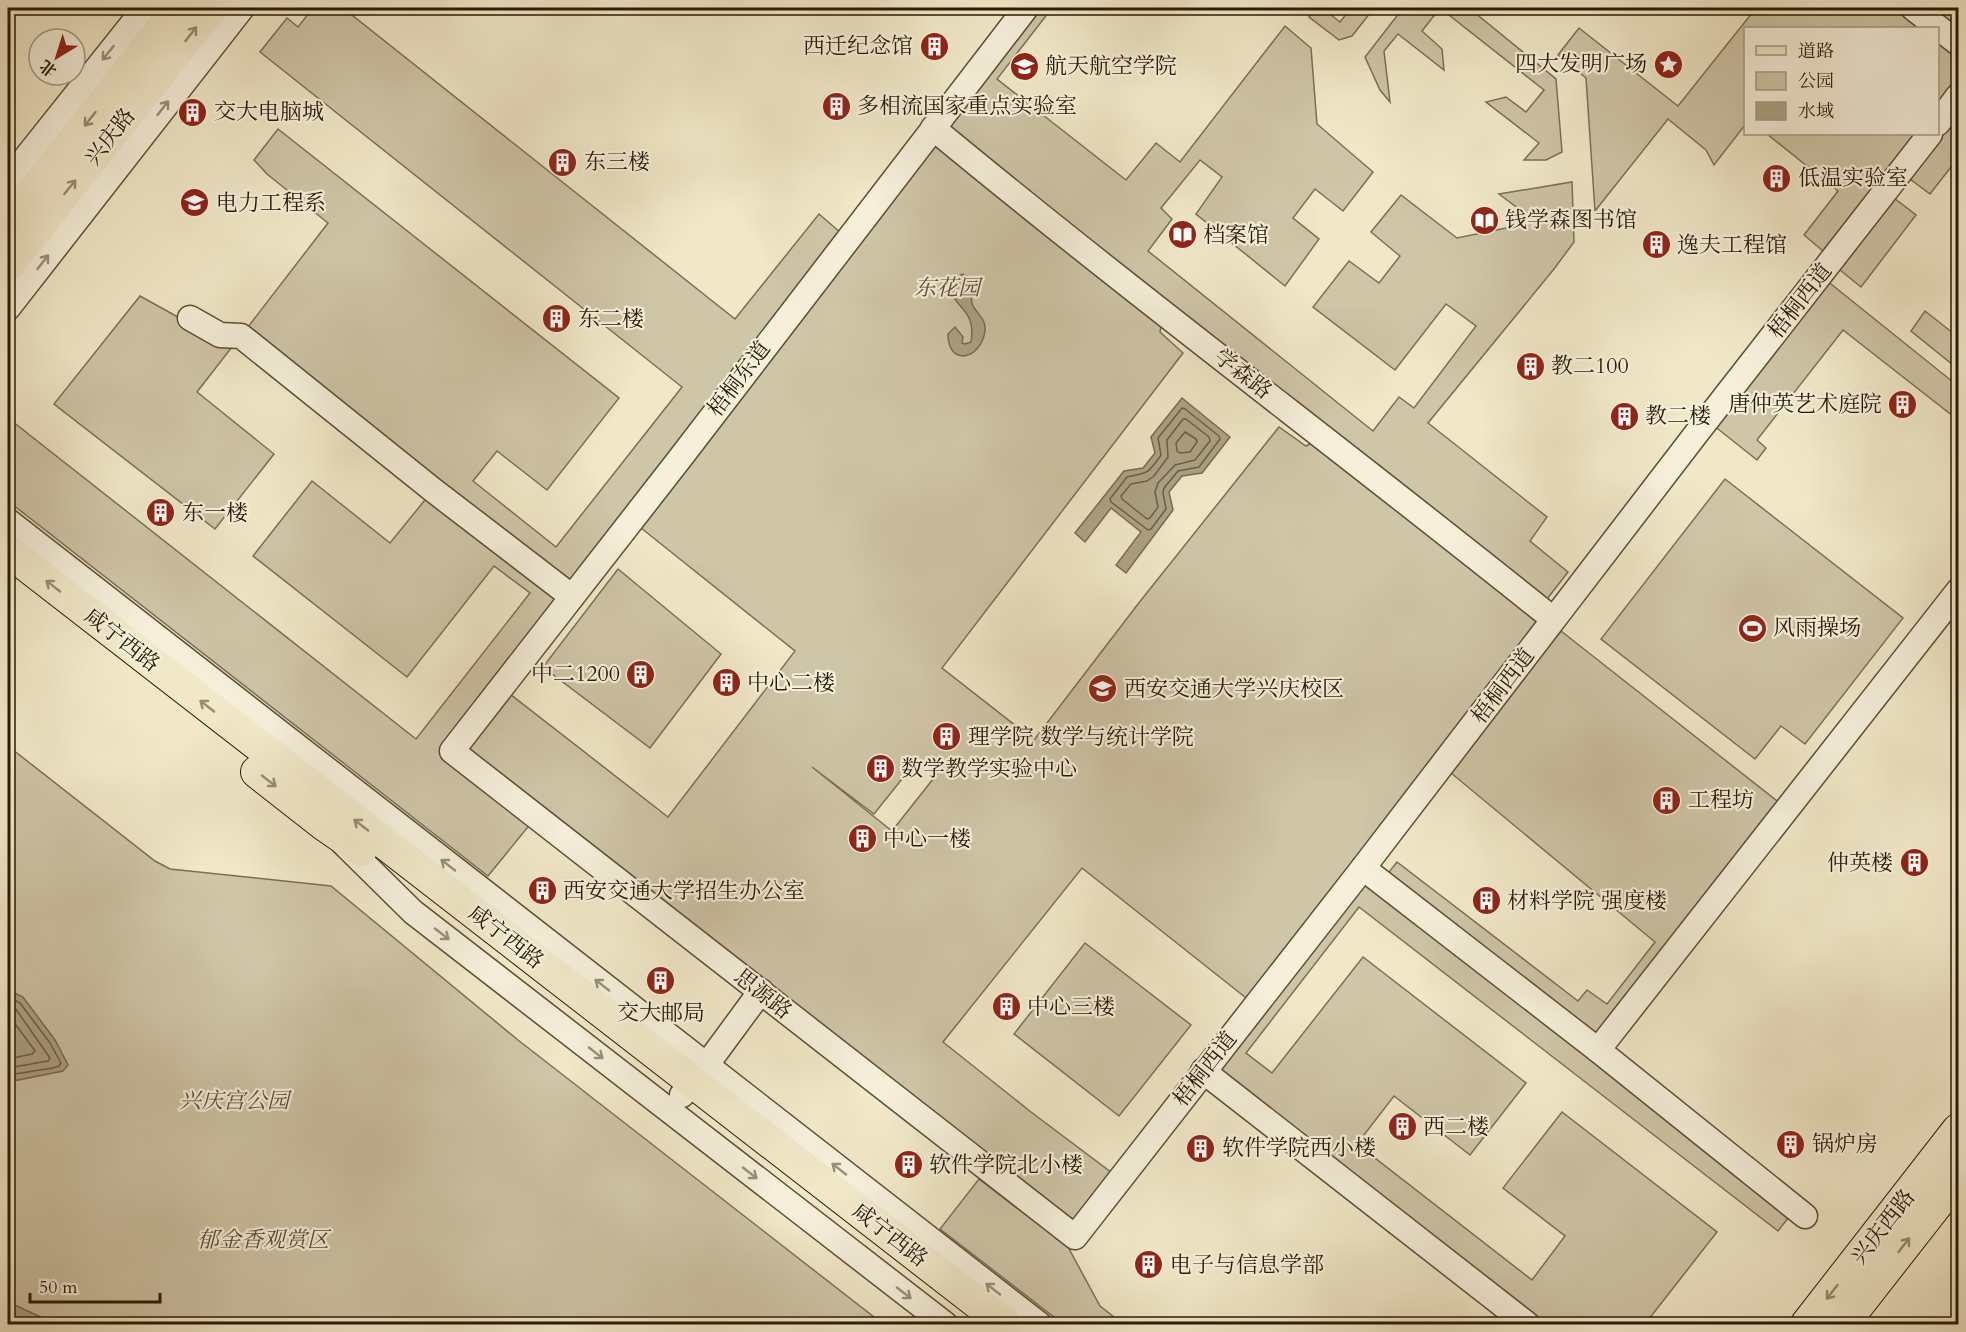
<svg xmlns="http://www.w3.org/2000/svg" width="1966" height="1332" font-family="Cardo,'Noto Serif SC',serif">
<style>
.green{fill:#cfc5a7;stroke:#7c6f56;stroke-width:1.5;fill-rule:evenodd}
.water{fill:#ada285;stroke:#796b51;stroke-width:1.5}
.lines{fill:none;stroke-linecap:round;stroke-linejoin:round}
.shore{stroke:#6c5e44;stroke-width:1.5}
.minor-casing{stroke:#5c4d35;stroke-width:27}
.major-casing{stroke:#2a1904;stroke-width:34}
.minor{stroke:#f6f0db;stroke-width:24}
.major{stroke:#f1e8c8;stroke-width:32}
.oneway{stroke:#978b70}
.oneway2{stroke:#9a8f7a}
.labels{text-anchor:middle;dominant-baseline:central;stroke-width:4.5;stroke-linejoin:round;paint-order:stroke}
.poi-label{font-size:22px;fill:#2a1904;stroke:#f6f0db;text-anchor:start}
.street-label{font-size:22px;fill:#2a1904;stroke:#f6f0db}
.park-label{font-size:22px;font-style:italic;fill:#5c4d35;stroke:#f6f0db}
</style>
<rect width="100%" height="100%" fill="#f1e8c8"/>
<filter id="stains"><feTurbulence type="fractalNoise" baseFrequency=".00333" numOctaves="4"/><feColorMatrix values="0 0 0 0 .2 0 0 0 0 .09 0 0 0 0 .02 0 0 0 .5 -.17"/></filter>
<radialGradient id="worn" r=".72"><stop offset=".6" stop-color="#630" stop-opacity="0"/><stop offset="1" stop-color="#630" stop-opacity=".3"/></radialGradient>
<g class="green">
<path d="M313 8H343L735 319 819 214 848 239 941 134 1039 8H1052L997 79 1126 180 1156 143 1180 162 1285 26 1311 48 1317 124 1373 172 1343 211 1315 189 1293 218 1319 239 1285 286 1196 214 1222 177 1200 160 1161 208 1172 219 1148 251 1373 431 1399 397 1414 408 1476 326 1446 304 1395 370 1313 307 1349 261 1379 283 1400 256 1371 232 1401 195 1457 238 1536 222 1499 194 1572 182 1574 242 1554 269 1428 423 1547 517 1530 541 1568 572 1540 608 1553 619 1255 1005 1082 868 943 1042 1031 1112 1120 1179 1075 1237 536 817 488 876 8 501V418L416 739 530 593 494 566 407 677 253 556 312 481 390 543 433 490 241 336 328 223 267 174 254 160 278 129 619 398 547 490 497 451 473 481 556 547 682 387 260 52 287 18 298 27ZM1164 312 1323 437 1306 446 1279 427 1138 604 1034 740 942 668 1183 353 1160 332ZM631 520 795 651 668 817 501 687ZM918 759 937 774 892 831 812 767 874 814Z"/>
<polygon points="1316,8 1322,8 1340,22 1351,8 1374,8 1352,36 1339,40 1309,17"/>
<polygon points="1403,8 1469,8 1556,79 1562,152 1546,160 1524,160 1539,143 1486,102 1506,97 1526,112 1544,90 1440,8 1422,31 1442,49 1444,70 1398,34 1384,51 1390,102 1380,90 1365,57"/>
<polygon points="1756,8 1913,8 1958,43 1958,76 1938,103 1938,28 1746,28 1745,125 1714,165 1706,150 1668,119 1595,211 1586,78 1558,55 1579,28 1678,106"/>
<polygon points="1929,8 1958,8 1958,31"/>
<polygon points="1958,109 1958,158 1930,194 1906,176"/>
<polygon points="1767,134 1914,134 1823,251 1804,235 1838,191"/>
<polygon points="1890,195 1916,215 1861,287 1835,266"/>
<polygon points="1826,280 1958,386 1958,420 1843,330 1757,440 1766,448 1757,460 1713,425"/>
<polygon points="140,296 232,347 197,392 274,454 215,529 54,404"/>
<polygon points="1925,311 1958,337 1958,369 1911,331"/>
<polygon points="1725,479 1903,618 1805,744 1781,726 1755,759 1601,639"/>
<polygon points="618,569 721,654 650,748 543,667"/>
<polygon points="1561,631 1786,808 1598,1050 1796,1208 1778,1231 1359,907 1246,1053 1272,1073 1363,957 1526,1083 1470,1155 1394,1096 1357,1144 1532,1280 1565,1236 1503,1188 1562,1112 1717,1232 1645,1324 1522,1324 1203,1071 1367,871 1381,882 1397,862 1578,1001 1587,990 1607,1004 1655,942 1451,773"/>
<polygon points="8,746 155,861 170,869 331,886 518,1040 883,1324 8,1324"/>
<polygon points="1085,943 1191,1025 1119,1116 1014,1034"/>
<polygon points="979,1179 1068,1247 1100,1306 1123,1324 1063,1324 940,1229"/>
</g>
<g class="water">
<path d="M962 274 971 278C973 287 969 298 973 306 979 316 986 319 985 331 981 360 948 367 948 334L955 327 963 337 962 343 965 344 971 342C977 307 952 310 950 284Z"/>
<polygon points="1182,398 1230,437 1202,473 1182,476 1169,492 1173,510 1126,573 1116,565 1141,532 1111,508 1085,542 1075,533 1124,471 1143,468 1155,453 1151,437"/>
<polygon points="8,990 23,997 55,1040 68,1065 63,1071 8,1082"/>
<polygon points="8,1302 56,1324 8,1324"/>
</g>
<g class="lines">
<g class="shore">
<path d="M1182 408 1185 409 1219 436 1220 439 1199 467 1178 471 1164 488 1163 493 1166 509 1151 529 1148 530 1111 502 1110 499 1127 477C1148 473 1148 474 1161 455L1158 438Z"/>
<polygon points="1183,419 1186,419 1209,437 1210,441 1195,460 1175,465 1158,483 1155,492 1158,507 1150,518 1147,519 1122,499 1121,496 1131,484 1147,481 1154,476 1168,457 1167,440"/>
<polygon points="1185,432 1196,439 1197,442 1190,452 1180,453 1177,451 1176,443"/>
<polyline points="8,996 20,1003 50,1043 61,1063 59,1066 53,1068 8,1075"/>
<polyline points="8,1004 15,1008 50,1058 48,1061 8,1068"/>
<polyline points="8,1014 35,1051 32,1054 8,1059"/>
</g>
<defs>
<g id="minor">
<polyline points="1026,8 678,461 452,751 1075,1237 1363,868 1696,434 1930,134"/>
<polyline points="1913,8 1958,43"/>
<polyline points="1938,123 1958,96"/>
<path d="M933 128C1136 296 1348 454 1553 619"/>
<polyline points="8,180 145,8"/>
<polyline points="8,308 242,8"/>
<polyline points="190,318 220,335 241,336 433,490 571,596"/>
<polyline points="8,521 1039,1324"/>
<polyline points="343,843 413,912 945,1324"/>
<polyline points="1363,868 1598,1050 1805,1216"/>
<polyline points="1598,1050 1958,591"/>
<polyline points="1203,1071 1527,1324"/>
<polyline points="682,1095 694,1082 761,991"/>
</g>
<g id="major">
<polyline points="8,224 178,8"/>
<polyline points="8,265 211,8"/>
<polyline points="8,551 1005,1324"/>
<polyline points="257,772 322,823 361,850"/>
<polyline points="1807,1324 1958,1130"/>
<polyline points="1843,1324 1958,1177"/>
</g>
</defs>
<use href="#minor" class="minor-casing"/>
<use href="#major" class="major-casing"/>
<use href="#minor" class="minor"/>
<use href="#major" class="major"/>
</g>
<defs><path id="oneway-shaft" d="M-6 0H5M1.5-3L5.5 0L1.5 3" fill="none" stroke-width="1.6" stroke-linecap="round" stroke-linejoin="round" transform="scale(1.5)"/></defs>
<g class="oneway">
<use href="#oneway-shaft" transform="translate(191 34) rotate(-52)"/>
<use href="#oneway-shaft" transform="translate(90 119) rotate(128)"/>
<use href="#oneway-shaft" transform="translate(70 187) rotate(-51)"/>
<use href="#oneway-shaft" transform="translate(53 586) rotate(-142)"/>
<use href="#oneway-shaft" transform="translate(207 706) rotate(-142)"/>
<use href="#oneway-shaft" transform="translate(269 781) rotate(38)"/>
<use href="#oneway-shaft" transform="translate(361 825) rotate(-142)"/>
<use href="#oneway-shaft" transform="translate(1904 1245) rotate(-52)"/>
<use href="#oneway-shaft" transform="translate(1832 1292) rotate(128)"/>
</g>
<g class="oneway2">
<use href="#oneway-shaft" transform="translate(108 53) rotate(129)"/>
<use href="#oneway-shaft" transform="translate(163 108) rotate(-52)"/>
<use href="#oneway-shaft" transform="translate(43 262) rotate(-52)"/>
<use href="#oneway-shaft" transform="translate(448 865) rotate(-142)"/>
<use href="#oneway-shaft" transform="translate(442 934) rotate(38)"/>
<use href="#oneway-shaft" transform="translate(602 985) rotate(-142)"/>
<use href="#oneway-shaft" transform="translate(596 1053) rotate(38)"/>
<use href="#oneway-shaft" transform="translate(839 1169) rotate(-142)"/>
<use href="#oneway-shaft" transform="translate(750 1173) rotate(38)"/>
<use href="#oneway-shaft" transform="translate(993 1289) rotate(-142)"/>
<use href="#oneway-shaft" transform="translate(904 1293) rotate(38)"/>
</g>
<defs>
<symbol id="building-disc" viewBox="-11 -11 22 22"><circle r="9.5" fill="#8f2418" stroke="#f6f0db"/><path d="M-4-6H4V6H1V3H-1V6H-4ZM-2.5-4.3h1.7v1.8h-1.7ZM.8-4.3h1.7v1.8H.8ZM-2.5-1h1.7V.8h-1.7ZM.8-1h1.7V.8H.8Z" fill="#fff"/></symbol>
<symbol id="sight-disc" viewBox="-11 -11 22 22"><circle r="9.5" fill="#8f2418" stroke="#f6f0db"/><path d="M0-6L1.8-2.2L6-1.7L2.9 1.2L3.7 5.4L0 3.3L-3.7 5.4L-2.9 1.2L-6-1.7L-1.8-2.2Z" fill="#fff"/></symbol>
<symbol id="university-disc" viewBox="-11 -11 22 22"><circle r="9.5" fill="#8f2418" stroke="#f6f0db"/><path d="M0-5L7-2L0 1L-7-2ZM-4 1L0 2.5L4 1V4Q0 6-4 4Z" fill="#fff"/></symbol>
<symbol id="library-disc" viewBox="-11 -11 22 22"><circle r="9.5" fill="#8f2418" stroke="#f6f0db"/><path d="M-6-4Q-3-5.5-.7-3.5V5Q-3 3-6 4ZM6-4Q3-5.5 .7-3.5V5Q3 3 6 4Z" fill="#fff"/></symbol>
<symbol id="stadium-disc" viewBox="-11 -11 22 22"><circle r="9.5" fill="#8f2418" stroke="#f6f0db"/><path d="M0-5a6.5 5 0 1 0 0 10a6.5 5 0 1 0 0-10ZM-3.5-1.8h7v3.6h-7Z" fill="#fff"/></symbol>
</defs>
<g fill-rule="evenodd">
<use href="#building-disc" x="918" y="30" width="33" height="33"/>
<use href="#sight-disc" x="1652" y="48" width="33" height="33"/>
<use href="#university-disc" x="1008" y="50" width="33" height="33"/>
<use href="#building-disc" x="820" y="90" width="33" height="33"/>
<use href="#building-disc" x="176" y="96" width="33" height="33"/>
<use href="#building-disc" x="546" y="146" width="33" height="33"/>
<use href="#building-disc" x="1760" y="162" width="33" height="33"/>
<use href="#university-disc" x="178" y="186" width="33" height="33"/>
<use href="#library-disc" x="1468" y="204" width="33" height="33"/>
<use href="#library-disc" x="1166" y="218" width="33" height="33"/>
<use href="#building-disc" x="1640" y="228" width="33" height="33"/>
<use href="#building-disc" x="540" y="302" width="33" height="33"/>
<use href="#building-disc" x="1514" y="350" width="33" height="33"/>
<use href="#building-disc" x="1886" y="388" width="33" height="33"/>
<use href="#building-disc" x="1608" y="400" width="33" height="33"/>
<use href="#building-disc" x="144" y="496" width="33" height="33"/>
<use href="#stadium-disc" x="1736" y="612" width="33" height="33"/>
<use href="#building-disc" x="624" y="658" width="33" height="33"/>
<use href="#building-disc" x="710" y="666" width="33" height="33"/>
<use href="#university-disc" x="1086" y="672" width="33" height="33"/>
<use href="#building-disc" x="930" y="720" width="33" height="33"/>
<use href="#building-disc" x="864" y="752" width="33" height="33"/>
<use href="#building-disc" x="1650" y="784" width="33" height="33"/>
<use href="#building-disc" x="846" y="822" width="33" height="33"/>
<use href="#building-disc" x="1898" y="846" width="33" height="33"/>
<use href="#building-disc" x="526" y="874" width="33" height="33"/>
<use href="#building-disc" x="1470" y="884" width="33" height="33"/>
<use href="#building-disc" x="644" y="964" width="33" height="33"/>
<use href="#building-disc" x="990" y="990" width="33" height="33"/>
<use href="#building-disc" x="1386" y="1110" width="33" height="33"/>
<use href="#building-disc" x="1774" y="1128" width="33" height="33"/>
<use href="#building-disc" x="1184" y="1132" width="33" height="33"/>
<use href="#building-disc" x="892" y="1148" width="33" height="33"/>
<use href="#building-disc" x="1132" y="1248" width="33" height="33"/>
</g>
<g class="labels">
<g class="poi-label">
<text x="913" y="46" text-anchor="end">西迁纪念馆</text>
<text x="1647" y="64" text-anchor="end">四大发明广场</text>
<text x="1045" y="66">航天航空学院</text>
<text x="857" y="106">多相流国家重点实验室</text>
<text x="214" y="112">交大电脑城</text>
<text x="584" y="162">东三楼</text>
<text x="1798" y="178">低温实验室</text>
<text x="216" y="203">电力工程系</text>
<text x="1505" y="220">钱学森图书馆</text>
<text x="1203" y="235">档案馆</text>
<text x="1677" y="245">逸夫工程馆</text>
<text x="578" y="319">东二楼</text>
<text x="1551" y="366">教二100</text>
<text x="1882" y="404" text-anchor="end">唐仲英艺术庭院</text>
<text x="1645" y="416">教二楼</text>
<text x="182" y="513">东一楼</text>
<text x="1773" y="628">风雨操场</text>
<text x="620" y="674" text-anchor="end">中二1200</text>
<text x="747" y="683">中心二楼</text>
<text x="1124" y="689">西安交通大学兴庆校区</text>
<text x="968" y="737">理学院 数学与统计学院</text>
<text x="901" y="769">数学教学实验中心</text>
<text x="1688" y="800">工程坊</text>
<text x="883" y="839">中心一楼</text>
<text x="1893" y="863" text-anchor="end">仲英楼</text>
<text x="563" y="891">西安交通大学招生办公室</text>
<text x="1507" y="901">材料学院 强度楼</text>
<text x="1027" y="1007">中心三楼</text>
<text x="661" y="1013" text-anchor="middle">交大邮局</text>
<text x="1423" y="1127">西二楼</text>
<text x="1812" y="1144">锅炉房</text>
<text x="1222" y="1148">软件学院西小楼</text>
<text x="929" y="1165">软件学院北小楼</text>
<text x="1170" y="1265">电子与信息学部</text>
</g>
<g class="street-label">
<text transform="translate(110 137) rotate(-52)">兴庆路</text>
<text transform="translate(1800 301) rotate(-52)">梧桐西道</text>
<text transform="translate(1243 374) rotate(38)">学森路</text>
<text transform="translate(739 379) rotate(-53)">梧桐东道</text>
<text transform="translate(122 640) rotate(38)">咸宁西路</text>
<text transform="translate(1503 686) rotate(-53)">梧桐西道</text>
<text transform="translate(506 937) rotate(38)">咸宁西路</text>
<text transform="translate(763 994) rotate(38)">思源路</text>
<text transform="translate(1205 1069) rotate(-52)">梧桐西道</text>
<text transform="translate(1883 1227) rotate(-52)">兴庆西路</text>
<text transform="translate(890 1235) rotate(38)">咸宁西路</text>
</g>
<g class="park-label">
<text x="947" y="288">东花园</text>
<text x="234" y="1101">兴庆宫公园</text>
<text x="263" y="1240">郁金香观赏区</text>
</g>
</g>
<rect width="1966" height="1332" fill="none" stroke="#f1e8c8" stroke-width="30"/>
<rect x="9" y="9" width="1948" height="1314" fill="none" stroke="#2a1904" stroke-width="3"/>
<rect x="15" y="15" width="1936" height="1302" fill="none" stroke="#2a1904" stroke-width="1.5"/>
<rect x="1744" y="27" width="195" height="108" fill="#f6f0db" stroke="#a49a85" stroke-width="1.5"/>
<rect x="1756" y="46" width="30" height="9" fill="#f1e8c8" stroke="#a49a85" stroke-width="1.5"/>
<text x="1798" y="57" font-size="18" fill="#2a1904">道路</text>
<rect x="1756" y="72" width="30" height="18" fill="#cfc5a7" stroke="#a49a85" stroke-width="1.5"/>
<text x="1798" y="87" font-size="18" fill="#2a1904">公园</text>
<rect x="1756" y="102" width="30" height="18" fill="#ada285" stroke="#a49a85" stroke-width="1.5"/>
<text x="1798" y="117" font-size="18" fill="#2a1904">水域</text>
<g transform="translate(57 57) rotate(218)"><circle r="28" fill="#f6f0db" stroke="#a49a85" stroke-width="1.5"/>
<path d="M0-4.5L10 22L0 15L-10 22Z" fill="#8f2418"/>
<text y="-9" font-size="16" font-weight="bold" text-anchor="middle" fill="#2a1904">北</text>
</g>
<path d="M30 1293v9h130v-9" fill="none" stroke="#2a1904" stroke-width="3"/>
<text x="39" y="1293" font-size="18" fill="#2a1904" stroke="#f6f0db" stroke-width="4.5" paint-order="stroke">50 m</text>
<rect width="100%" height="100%" filter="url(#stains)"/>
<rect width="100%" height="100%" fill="url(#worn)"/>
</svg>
